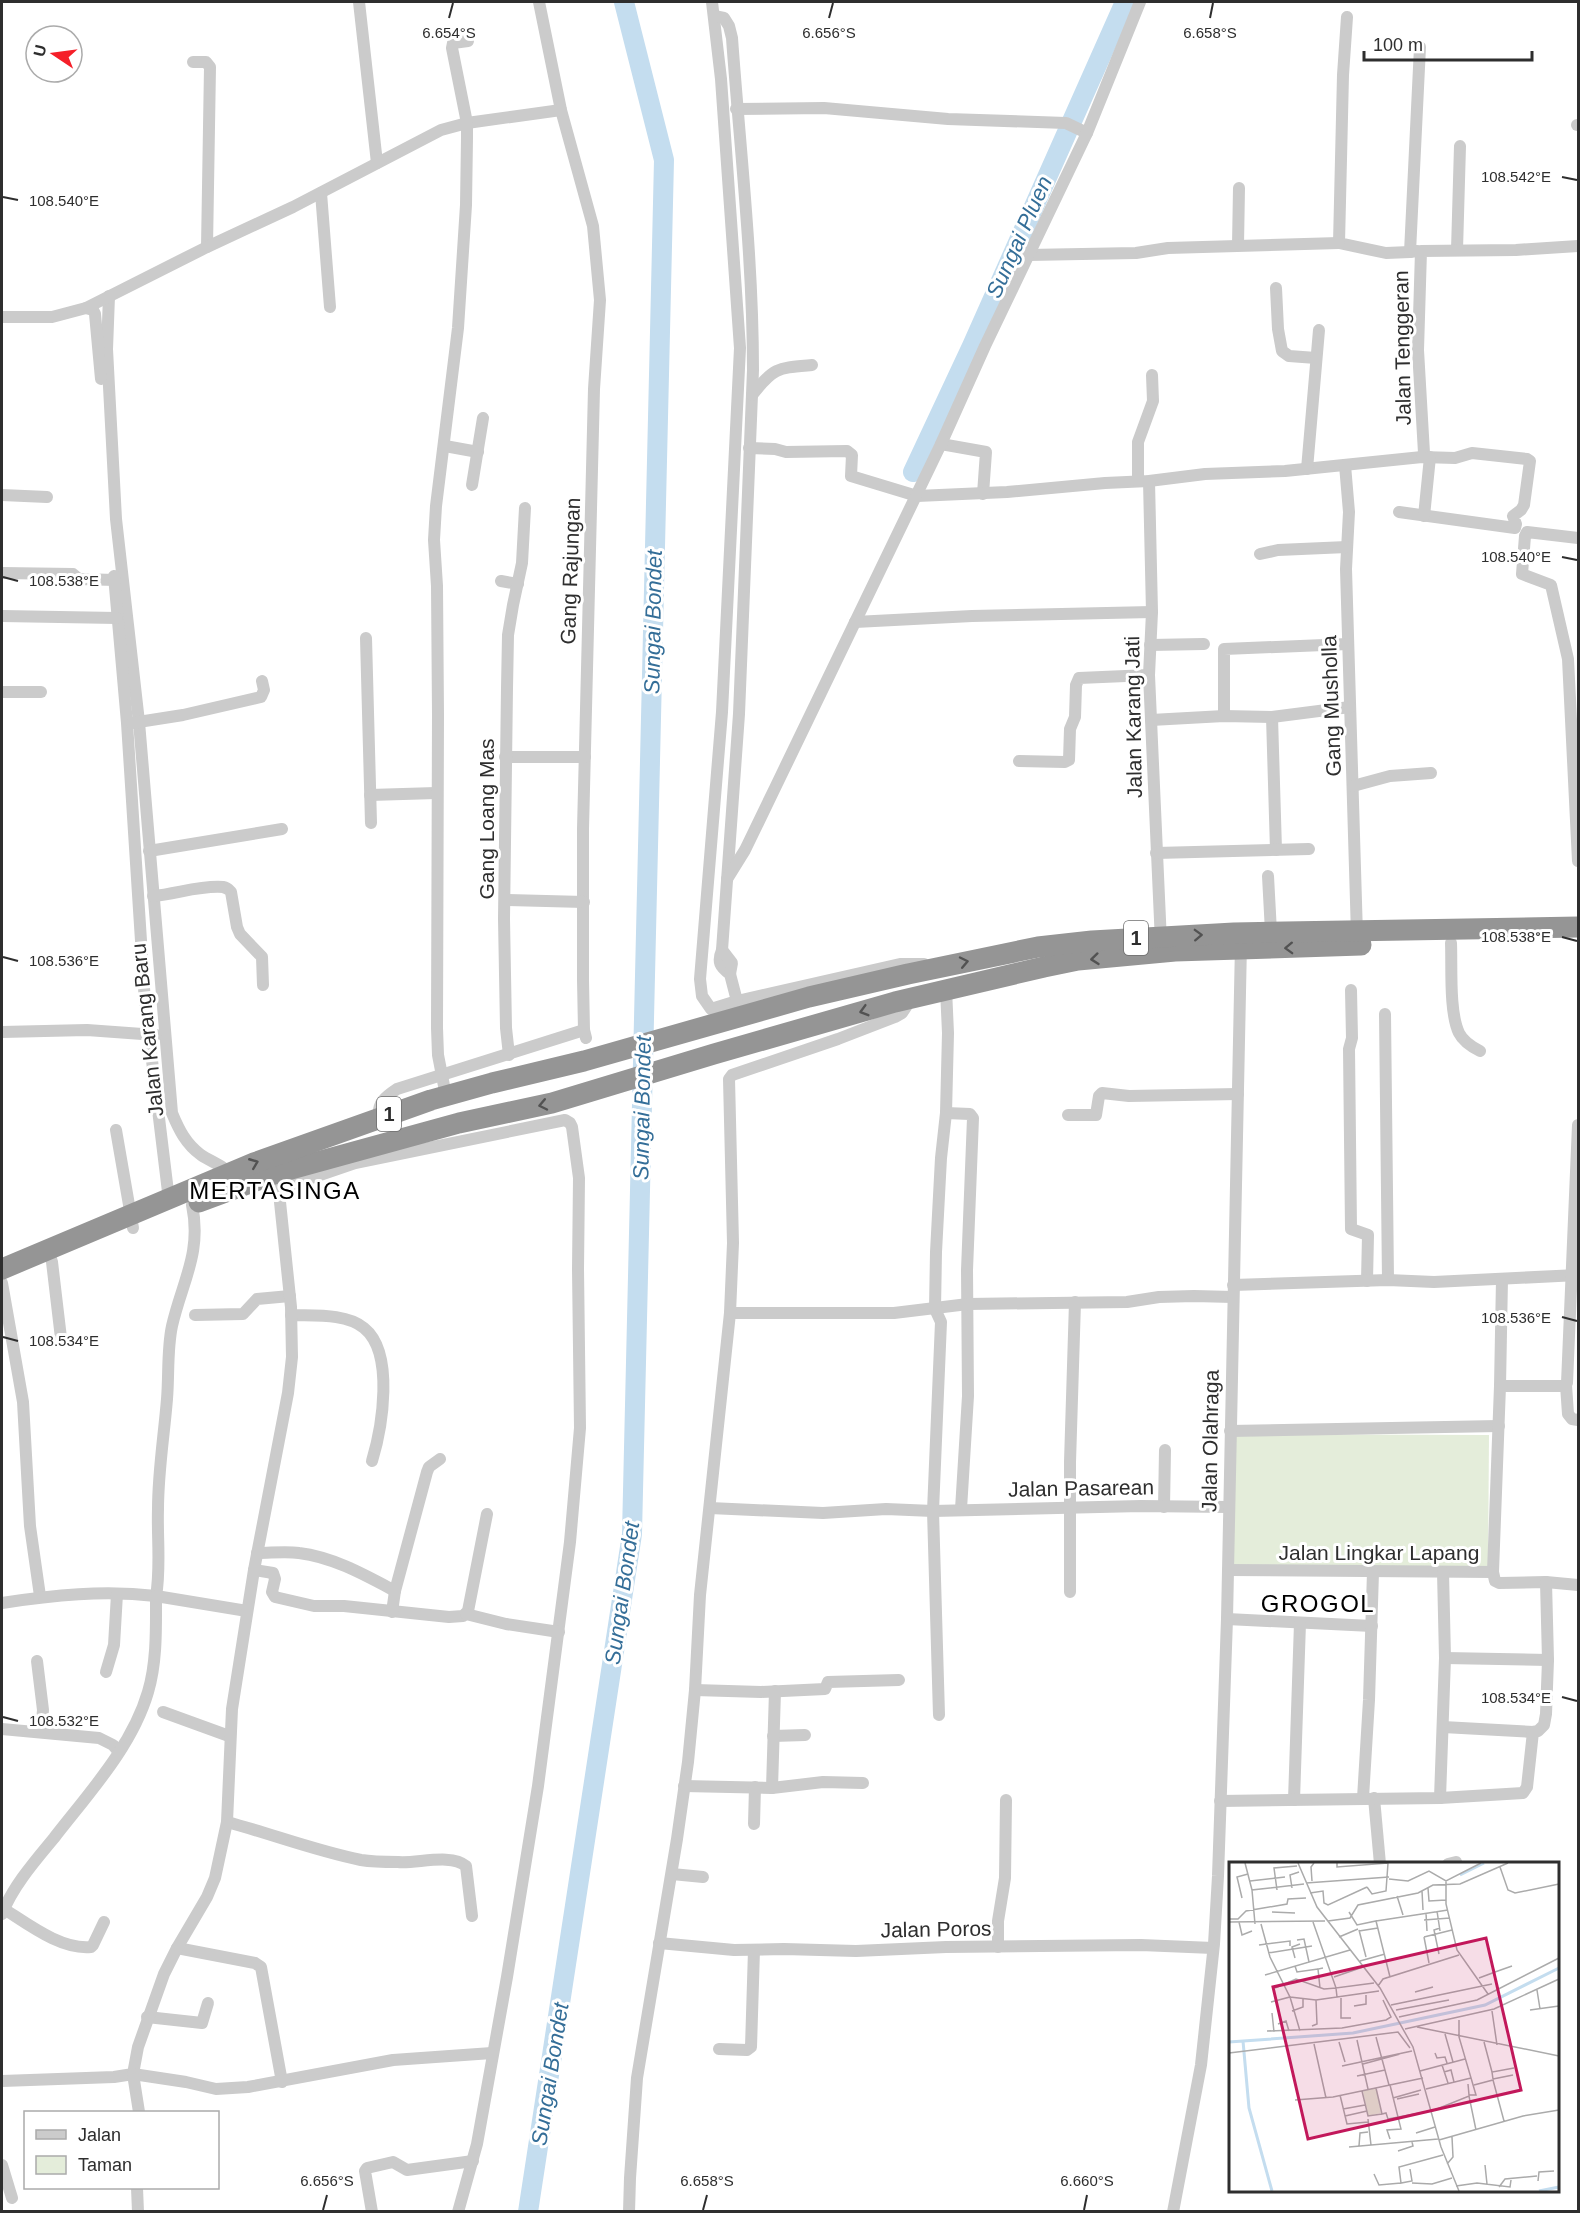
<svg xmlns="http://www.w3.org/2000/svg" width="1580" height="2213" font-family="Helvetica,sans-serif">
<style>
.green{fill:#e4edda}
.lines{fill:none;stroke-linecap:round;stroke-linejoin:round}
.river{stroke:#c4ddef;stroke-width:20}
.street{stroke:#cbcbcb;stroke-width:12}
.highway{stroke:#959595;stroke-width:21}
.oneway{stroke:#525252}
.ticks{fill:none;stroke:#2e2e2e;stroke-width:2}
.labels{text-anchor:middle;dominant-baseline:central;stroke-width:6;stroke-linejoin:round;paint-order:stroke}
.shield{fill:#fff;stroke:#6d6d6d;stroke-width:1.5}
.shield-label{font-size:20px;font-weight:bold;fill:#2e2e2e}
.street-label{font-size:21px;fill:#2e2e2e;stroke:#fff}
.water-label{font-size:22px;font-style:italic;fill:#346e98;stroke:#fff}
.quarter-label{font-size:24px;letter-spacing:1.5px;fill:#000;stroke:#fff}
.inset-river{fill:none;stroke:#c4ddef;stroke-width:3}
.inset-road{fill:none;stroke:#ababab;stroke-width:1.5}
.view{fill:#c2185b;fill-opacity:0.15;stroke:#c2185b;stroke-width:3}
.inset-edge{fill:none;stroke:#2e2e2e;stroke-width:3}
.ticks-label{font-size:15px;text-anchor:middle;fill:#2e2e2e;stroke:#fff;stroke-width:6;stroke-linejoin:round;paint-order:stroke}
</style>
<rect width="100%" height="100%" fill="#fff"/>
<polygon class="green" points="1233,1434 1489,1435 1488,1568 1232,1567"/>
<g class="lines">
<g class="river">
<polyline points="913,472 972,346 1125,2"/>
<polyline points="528,2212 632,1534 664,160 624,2"/>
</g>
<g class="street">
<polyline points="359,2 377,163"/>
<polyline points="539,2 561,110 593,226 600,300 594,389 583,829 583,980 584,1030 586,1038"/>
<polyline points="712,2 721,79 740,348 722,712 700,979 702,996 711,1009 737,1001 900,964 924,964"/>
<path d="M714 16 724 18 729 26 732 38C740 149 753 259 753 370L739 714 722 950C717 962 720 967 730 974L737 1001"/>
<polyline points="1347,17 1343,75 1339,243 1386,253 1410,252"/>
<polyline points="193,62 206,62 210,67 207,247"/>
<polyline points="736,109 824,108 948,119 1066,123 1087,133"/>
<polyline points="1577,125 1578,125"/>
<polyline points="321,193 330,307"/>
<polyline points="1238,245 1239,188"/>
<polyline points="1457,250 1460,146"/>
<polyline points="1417,251 1410,252 1420,47"/>
<polyline points="1028,255 1136,253 1168,248 1339,243"/>
<polyline points="1276,288 1278,329 1282,351 1289,356 1316,358"/>
<path d="M109 296 107 349 116 519 139 722 172 1113C179 1130 186 1144 201 1155 213 1163 224 1165 232 1177"/>
<polyline points="86,308 93,310 95,314 101,379"/>
<polyline points="2,317 52,317 86,308 207,247 293,207 441,130 467,123 561,110"/>
<path d="M752 395C774 367 778 368 812 365"/>
<polyline points="941,444 986,452 983,494"/>
<polyline points="445,446 478,452"/>
<polyline points="749,448 775,449 786,452 847,451 852,455 851,476 917,496 1007,492 1105,483 1149,481 1205,474 1285,471 1422,457 1455,458 1472,453 1527,459 1530,461 1524,505 1521,510 1513,516 1516,524 1515,528 1399,512"/>
<polyline points="1422,457 1424,453 1418,350 1421,251 1516,250 1578,246"/>
<polyline points="1345,465 1349,512 1346,569 1357,935"/>
<polyline points="1307,469 1319,330"/>
<polyline points="1138,481 1138,442 1153,401 1152,375"/>
<polyline points="1149,481 1152,612 1149,675 1161,942"/>
<polyline points="472,485 483,418"/>
<polyline points="2,495 47,497"/>
<polyline points="1424,516 1430,457"/>
<polyline points="1578,538 1527,532 1525,536 1522,574 1551,585 1568,659 1578,861"/>
<polyline points="1260,554 1278,550 1347,547"/>
<polyline points="2,573 73,574 79,579 115,580"/>
<polyline points="114,576 127,723 145,1003 169,1200"/>
<polyline points="501,581 518,584"/>
<polyline points="2,616 117,618"/>
<polyline points="855,622 972,616 1152,612"/>
<polyline points="366,638 371,823"/>
<polyline points="1150,645 1204,644"/>
<polyline points="2,692 41,692"/>
<polyline points="1224,716 1224,649 1348,644"/>
<polyline points="1272,717 1276,850"/>
<polyline points="1151,720 1224,716 1272,717 1350,707"/>
<polyline points="132,723 183,715 261,697 264,690 262,681"/>
<polyline points="505,757 585,757"/>
<polyline points="1019,761 1065,762 1069,760 1070,729 1075,717 1076,685 1079,678 1149,675"/>
<polyline points="1353,786 1390,776 1431,773"/>
<polyline points="370,795 436,793"/>
<polyline points="149,851 282,829"/>
<polyline points="1156,853 1309,849"/>
<polyline points="1268,876 1271,932"/>
<polyline points="727,879 745,850 775,788 941,444 985,346 1087,133 1140,2"/>
<path d="M153 896C176 894 201 885 223 887 228 888 228 889 231 892L237 927 240 934 262 957 263 985"/>
<polyline points="505,900 584,902"/>
<path d="M1451 943C1452 966 1449 1012 1459 1033 1463 1041 1472 1047 1480 1051"/>
<polyline points="722,950 732,963 730,974"/>
<polyline points="1351,990 1352,1038 1349,1049 1351,1229 1368,1235 1367,1281"/>
<polyline points="1385,1014 1388,1280"/>
<polyline points="2,1032 87,1030 156,1035"/>
<polyline points="509,1055 506,1028 504,919 507,688 508,635 513,605 522,563 525,508"/>
<polyline points="446,1096 438,1055 437,1028 438,715 437,586 434,540 436,506 458,328 466,205 467,138 467,123 452,48 453,43 468,41"/>
<polyline points="946,1113 970,1114 973,1118 967,1270 968,1396 961,1509"/>
<polyline points="1068,1115 1096,1115 1099,1096 1102,1093 1129,1096 1238,1094"/>
<path d="M379 1118C377 1103 385 1097 397 1089L584 1030"/>
<polyline points="116,1130 133,1228"/>
<polyline points="279,1189 355,1163 565,1120 570,1123 572,1127 579,1178 578,1269 580,1428 570,1542 538,1786 507,1977 477,2144 458,2212"/>
<polyline points="48,1249 52,1262 61,1338"/>
<polyline points="2,1283 23,1402 30,1526 40,1596"/>
<polyline points="1233,1285 1388,1280 1434,1282 1578,1275"/>
<polyline points="730,1313 894,1313 968,1304 1127,1302 1159,1297 1194,1296 1233,1297"/>
<polyline points="195,1315 243,1314 257,1299 290,1296"/>
<path d="M291 1315C313 1316 346 1313 364 1328 395 1353 382 1428 372 1461"/>
<polyline points="1566,1385 1568,1414 1572,1419 1578,1420"/>
<polyline points="1500,1386 1502,1279"/>
<polyline points="1230,1431 1499,1426"/>
<polyline points="1164,1507 1165,1450"/>
<polyline points="710,1508 823,1513 886,1509 933,1511 1141,1506 1229,1507"/>
<path d="M257 1553C271 1553 286 1551 299 1553 333 1557 365 1575 395 1591"/>
<polyline points="254,1570 273,1573 275,1579 272,1592 275,1597 314,1606 344,1606 449,1617 463,1616 468,1611 487,1514"/>
<polyline points="1228,1570 1493,1572 1500,1386 1564,1386 1567,1383 1578,1125"/>
<polyline points="1493,1572 1495,1581 1499,1583 1546,1582 1578,1585"/>
<polyline points="1070,1592 1070,1462 1075,1302"/>
<path d="M2 1603C53 1595 104 1590 156 1596 161 1568 157 1538 158 1509 158 1472 164 1436 167 1399 169 1375 167 1349 172 1326 182 1282 202 1253 192 1205"/>
<polyline points="392,1612 395,1591 427,1472 429,1467 440,1459"/>
<polyline points="466,1614 506,1624 559,1632"/>
<polyline points="1227,1619 1372,1626"/>
<polyline points="1445,1658 1548,1660"/>
<polyline points="37,1661 43,1710 41,1731"/>
<polyline points="106,1672 114,1645 117,1594"/>
<polyline points="695,1690 761,1692 825,1689 828,1682 899,1680"/>
<polyline points="163,1712 229,1736"/>
<polyline points="939,1715 933,1511 941,1322 935,1309 936,1252 941,1158 946,1113 948,1033 946,989"/>
<polyline points="1443,1727 1533,1732"/>
<polyline points="2,1729 99,1738 113,1745 119,1752"/>
<polyline points="773,1736 805,1735"/>
<polyline points="684,1786 772,1788 823,1782 863,1783"/>
<polyline points="772,1788 775,1691"/>
<polyline points="1363,1798 1369,1700 1373,1572"/>
<polyline points="1374,1798 1380,1864"/>
<polyline points="1440,1798 1445,1658 1443,1572"/>
<polyline points="1294,1800 1300,1623"/>
<polyline points="1220,1801 1440,1798 1523,1793 1527,1787 1533,1732 1538,1731 1544,1725 1546,1714 1548,1660 1546,1582"/>
<path d="M227 1822C272 1834 316 1851 361 1860 373 1862 386 1862 398 1862 416 1864 451 1853 466 1866L472 1916"/>
<polyline points="754,1824 755,1787"/>
<polyline points="1448,1864 1456,1862"/>
<polyline points="672,1874 703,1877"/>
<path d="M4 1909C28 1924 61 1950 91 1947L93 1945 104 1922"/>
<path d="M2 1914C13 1886 35 1861 54 1838 88 1794 132 1747 148 1692 157 1662 156 1628 156 1596L247 1611"/>
<polyline points="659,1943 734,1950 784,1949 856,1951 946,1947 1141,1945 1213,1948"/>
<polyline points="998,1947 998,1921 1005,1878 1006,1800"/>
<polyline points="177,1948 255,1963 261,1967 282,2082"/>
<polyline points="147,2017 202,2023 208,2003"/>
<polyline points="719,2049 747,2050 751,2047 754,1950"/>
<polyline points="2,2081 114,2077 133,2074 138,2047 164,1974 177,1948 207,1897 215,1878 227,1822 232,1709 254,1570 288,1393 292,1357 291,1307 278,1183"/>
<polyline points="139,2112 133,2074 186,2082 216,2089 248,2087 393,2060 492,2053"/>
<polyline points="2,2165 12,2198"/>
<polyline points="137,2188 138,2212"/>
<polyline points="372,2212 365,2171 367,2168 393,2162 407,2170 473,2161"/>
<polyline points="629,2212 630,2178 637,2078 677,1839 688,1762 695,1690 700,1595 730,1313 733,1243 729,1079 732,1075 838,1039 895,1017 902,1013 912,998"/>
<polyline points="1173,2212 1201,2065 1214,1944 1218,1876 1227,1619 1241,944"/>
</g>
<g class="highway">
<polyline points="199,1202 277,1173 459,1123 552,1103 714,1054 895,1002 1044,967 1078,960 1175,951 1361,945"/>
<polyline points="2,1269 254,1163 431,1100 492,1083 584,1061 809,997 908,974 1038,947 1092,941 1234,933 1578,927"/>
</g>
</g>
<defs><path id="oneway-chevron" d="M-2-3.5L2.5 0L-2 3.5" fill="none" stroke-width="1.6" stroke-linecap="round" stroke-linejoin="round" transform="scale(1.5)"/></defs>
<g class="oneway">
<use href="#oneway-chevron" transform="translate(1198 935) rotate(-2)"/>
<use href="#oneway-chevron" transform="translate(1289 948) rotate(178)"/>
<use href="#oneway-chevron" transform="translate(1095 959) rotate(174)"/>
<use href="#oneway-chevron" transform="translate(964 962) rotate(-12)"/>
<use href="#oneway-chevron" transform="translate(864 1011) rotate(164)"/>
<use href="#oneway-chevron" transform="translate(543 1105) rotate(168)"/>
<use href="#oneway-chevron" transform="translate(254 1163) rotate(-22)"/>
</g>
<path class="ticks" d="M449 18 453 3M829 18 833 3M1210 18 1213 3M1562 177 1577 180M3 197 18 200M1562 557 1577 560M3 577 18 581M1562 937 1577 941M3 957 18 961M1562 1317 1577 1321M3 1337 18 1341M1562 1697 1577 1701M3 1717 18 1721M323 2210 327 2195M703 2210 707 2195M1084 2210 1087 2195"/>
<g class="labels">
<g class="shield">
<rect x="1124" y="921" width="24" height="34" rx="4.5"/>
<rect x="377" y="1097" width="24" height="34" rx="4.5"/>
</g>
<g class="shield-label">
<text x="1136" y="938">1</text>
<text x="389" y="1114">1</text>
</g>
<g class="street-label">
<text transform="translate(1402 348) rotate(-91)">Jalan Tenggeran</text>
<text transform="translate(570 571) rotate(-88)">Gang Rajungan</text>
<text transform="translate(1331 706) rotate(-92)">Gang Musholla</text>
<text transform="translate(1133 717) rotate(-91)">Jalan Karang Jati</text>
<text transform="translate(486 819) rotate(-90)">Gang Loang Mas</text>
<text transform="translate(147 1030) rotate(-96)">Jalan Karang Baru</text>
<text transform="translate(1210 1441) rotate(-89)">Jalan Olahraga</text>
<text transform="translate(1081 1488) rotate(-1)">Jalan Pasarean</text>
<text x="1379" y="1552">Jalan Lingkar Lapang</text>
<text transform="translate(936 1929) rotate(-1)">Jalan Poros</text>
</g>
<g class="water-label">
<text transform="translate(1019 237) rotate(-66)">Sungai Pluen</text>
<text transform="translate(653 622) rotate(-89)">Sungai Bondet</text>
<text transform="translate(642 1108) rotate(-89)">Sungai Bondet</text>
<text transform="translate(622 1593) rotate(-82)">Sungai Bondet</text>
<text transform="translate(550 2074) rotate(-81)">Sungai Bondet</text>
</g>
<g class="quarter-label">
<text x="275" y="1190">MERTASINGA</text>
<text x="1318" y="1603">GROGOL</text>
</g>
</g>
<g transform="translate(1229 1862)">
<rect width="330" height="330" fill="#fff"/>
<path d="M147 226 152 251 139 254 134 229Z" fill="#e4edda"/>
<path class="inset-river" d="M231 13 255 1M14 179 20 246 43 329M0 180 124 171 256 143 330 106M310 329 330 325"/>
<path class="inset-road" d="M16 1 23 28M69 1 88 45 151 126 184 185 212 285 230 329M108 1V5L159 1 157 29 143 32 138 25M271 5 279 28 286 31 330 22M160 17 179 19 200 9 217 19 252 1M21 19 56 15M83 19 82 5 85 1M217 19V42L228 88 259 132M77 21 160 15M63 26 61 13 70 10M199 26 200 39 217 38M48 28 45 6 68 4M193 29 194 48M81 31 94 29 95 41 99 43 138 25M168 34 174 53M13 36 8 15 19 12M208 49 211 69M43 50 66 51M120 50 128 63 147 59 161 115M197 51 198 69M1 57H9L17 49 58 42 59 37 77 36M195 58 221 56M99 59 121 56 129 43 189 31 204 23 231 22 279 1M147 59 219 48M0 60 96 59M10 60 13 73 23 69M84 60 107 126 145 121M26 62 23 28 75 22M32 62 41 95 61 135 87 138 150 129M130 68 137 95M130 69 149 66M110 75 129 67M195 75 223 68M195 75 200 101M68 78 75 77 80 100M30 83 61 79V84M39 91 83 84M210 92 205 68 211 66M66 96 63 85 71 82M131 99 156 92M66 104 68 110 89 107M266 110 283 104M36 113 121 88M105 115 134 105M250 116 266 110 264 106M149 124 154 117 230 93M46 126 67 117 95 127 107 126 108 135M91 126 89 107 94 106M308 128 311 147M186 130 204 125M112 136V156H122M42 140 61 135 71 169M162 143 263 122M125 144 137 142V133M167 148 220 138M301 148 330 144M63 149 74 145V136M263 149 268 183M43 151 45 170M170 155 248 138 330 96M230 158V175L247 233H240L239 222M49 162 57 159 60 169M83 164 88 162 87 138M188 165 330 194M176 167 265 147 330 117M38 169 113 166 157 158 162 155 154 138M216 172 224 200M147 175 160 223M128 178 139 227M110 180 116 200M255 180 263 210M85 182 97 236M0 191 169 170 181 186M206 191 208 196 216 195 218 201M134 202 171 192M213 203 219 221M113 204 183 189M191 209 236 197M215 210 222 208 225 220M128 214 156 208M264 217 263 210 285 206M264 217 284 213M161 223 172 267 158 268 161 277M245 223 264 218 275 259M147 226 153 252 157 251 159 257 201 249M197 227 242 216M133 229 139 254 153 252M111 233 118 262 139 260M164 236 192 228M168 237 190 232M66 238 104 235 194 216M114 247 136 243M203 249 240 234 247 268M116 254 138 249M139 257 142 283M187 271 206 265M210 278 294 254 330 248M130 284 131 271 139 270M120 285 209 277M169 289 184 284 183 280M218 302 224 295 223 275M256 303 258 322M181 307 183 319 172 321 170 305 214 293M145 312 150 323 172 321M309 319 310 310 325 309M183 321 203 322 223 316M227 324 248 321 281 325 282 318M270 325 276 317 308 314"/>
<path class="view" d="M257 76 292 228 79 277 44 125Z"/>
<rect width="330" height="330" class="inset-edge"/>
</g>
<g class="ticks-label">
<text x="449" y="38">6.654°S</text>
<text x="829" y="38">6.656°S</text>
<text x="1210" y="38">6.658°S</text>
<text x="1516" y="182">108.542°E</text>
<text x="64" y="206">108.540°E</text>
<text x="1516" y="562">108.540°E</text>
<text x="64" y="586">108.538°E</text>
<text x="1516" y="942">108.538°E</text>
<text x="64" y="966">108.536°E</text>
<text x="1516" y="1323">108.536°E</text>
<text x="64" y="1346">108.534°E</text>
<text x="1516" y="1703">108.534°E</text>
<text x="64" y="1726">108.532°E</text>
<text x="327" y="2186">6.656°S</text>
<text x="707" y="2186">6.658°S</text>
<text x="1087" y="2186">6.660°S</text>
</g>
<rect width="1580" height="2213" fill="none" stroke="#2e2e2e" stroke-width="6"/>
<rect x="24" y="2111" width="195" height="78" fill="#ffffff" stroke="#ababab" stroke-width="1.5"/>
<rect x="36" y="2130" width="30" height="9" fill="#cbcbcb" stroke="#ababab" stroke-width="1.5"/>
<text x="78" y="2141" font-size="18" fill="#2e2e2e">Jalan</text>
<rect x="36" y="2156" width="30" height="18" fill="#e4edda" stroke="#ababab" stroke-width="1.5"/>
<text x="78" y="2171" font-size="18" fill="#2e2e2e">Taman</text>
<g transform="translate(54 54) rotate(283)"><circle r="28" fill="#ffffff" stroke="#ababab" stroke-width="1.5"/>
<path d="M0-4.5L10 22L0 15L-10 22Z" fill="#f51f29"/>
<text y="-9" font-size="16" font-weight="bold" text-anchor="middle" fill="#2e2e2e">U</text>
</g>
<path d="M1364 51v9h168v-9" fill="none" stroke="#2e2e2e" stroke-width="3"/>
<text x="1373" y="51" font-size="18" fill="#2e2e2e" stroke="#ffffff" stroke-width="4.5" paint-order="stroke">100 m</text>
</svg>
